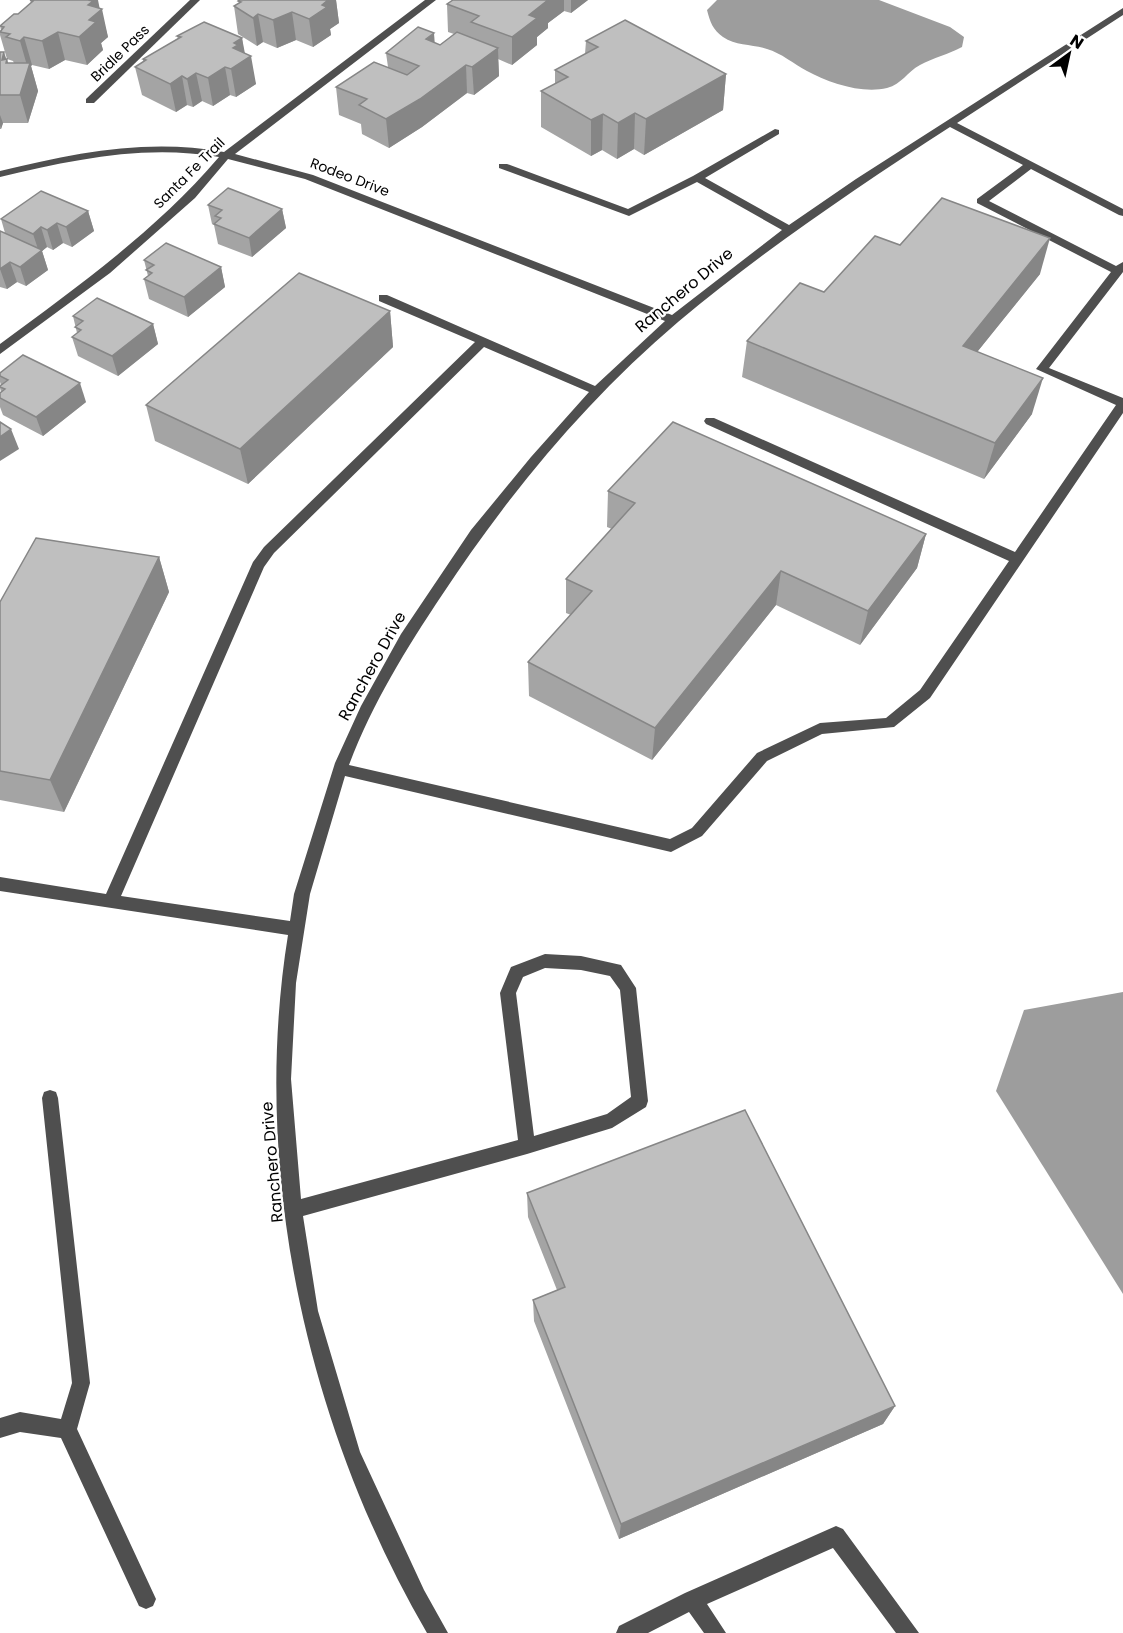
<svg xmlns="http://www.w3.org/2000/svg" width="1123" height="1633" font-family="Poppins,sans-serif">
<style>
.water{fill:#9d9d9d}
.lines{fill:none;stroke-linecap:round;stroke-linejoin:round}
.minor{fill:#4f4f4f;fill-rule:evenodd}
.wall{fill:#a4a4a4}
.shaded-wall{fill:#868686}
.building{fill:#bfbfbf;stroke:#868686;stroke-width:1.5}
.labels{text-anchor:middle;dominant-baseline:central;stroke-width:4.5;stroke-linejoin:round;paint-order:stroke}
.far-street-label{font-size:14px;fill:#000;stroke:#fff}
.street-label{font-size:16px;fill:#000;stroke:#fff}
</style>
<rect width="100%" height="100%" fill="#fff"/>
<g class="water">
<path d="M717 0H879L950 27 964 37 962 47C949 54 933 58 920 65 907 72 902 84 887 88 862 94 829 83 807 71 794 64 781 53 767 49 752 44 736 46 723 37 713 30 710 22 707 10Z"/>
<polygon points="1123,992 1123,1294 996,1091 1024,1010"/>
</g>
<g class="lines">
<g class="minor">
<polygon points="190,0 200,0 94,103 86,103 86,99"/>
<path d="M425 0H436L235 154 313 175 672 315 782 230 697 182 629 216 499 168V164H507L628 209 693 176 775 129 779 130V134L705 178 789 225 856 179 1123 8V15L957 123 1123 209V216L1119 215 1031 169 989 201 1116 266 1123 262V272L1049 368 1123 398V413L930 698 894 727 822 734 767 761 702 836 671 852 345 776 310 894 296 983 291 1079 301 1199 518 1140 500 993 511 967 545 954 581 956 621 965 636 988 648 1101 646 1107 612 1128 527 1154 303 1216 318 1311 360 1452 424 1590 448 1633H427C307 1427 250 1171 288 935L0 891V877L106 894 253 562 264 547 475 342 379 301V295H387L595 386 665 321 305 179 228 159 195 198 110 273 0 354V344C77 287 156 231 219 157 144 144 72 160 0 177V171C75 153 147 138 224 152ZM950 127 1023 165 977 199V203L1111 272 1036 369 1116 405 1015 552 714 418H706L704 421 706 424 1009 561 920 690 886 718 820 723 757 753 692 828 670 839 349 765C372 704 406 649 442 595 508 495 586 400 678 322 764 250 856 188 950 127ZM484 347 589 392 531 457 471 530 401 634 361 706 335 763 294 894 290 921 121 896 264 567 274 553ZM545 968 581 970 610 976 620 990 631 1097 607 1114 534 1136 516 993 523 977Z"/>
<polygon points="50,1090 56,1092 58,1098 90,1383 77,1429 156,1599 153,1606 146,1609 139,1606 61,1438 20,1432 0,1438 0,1418 20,1412 61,1419 72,1383 42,1098 44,1092"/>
<polygon points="836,1526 843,1529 919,1633 896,1633 833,1548 707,1604 726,1633 704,1633 689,1612 648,1633 616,1633 619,1626 685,1593"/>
</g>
</g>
<g class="wall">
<polygon points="30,0 100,8 108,37 101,43 103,50 87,65 65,60 49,69 32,65 31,66 38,91 28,123 3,123 1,129 0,129 0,52 6,59 8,63 14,63 13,61 7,59 0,35 0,31 1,30 0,26 18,14 31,3"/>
<polygon points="239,0 336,0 339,23 330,29 331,35 313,47 296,40 277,48 263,42 257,46 238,34 234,6 239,3 238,1"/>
<polygon points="453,0 588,0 571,13 564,11 548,23 548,28 537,37 537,45 512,65 498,59 499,76 474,95 467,93 422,127 389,148 362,134 361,124 339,115 336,87 388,67 386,53 435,43 440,45 454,34 448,32 447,4"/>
<polygon points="177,36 242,38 244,53 256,84 236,97 230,95 213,106 202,101 193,107 187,105 176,112 142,95 135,67 143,62 143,59 178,39"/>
<polygon points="586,41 726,74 723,110 644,155 634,149 617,159 602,150 591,156 541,127 541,91 555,84 555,70 585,54"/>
<polygon points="208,205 282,209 286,228 252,257 218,244 214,225 212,224"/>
<polygon points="88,211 94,231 72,247 63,243 53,250 47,247 42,251 48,270 26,286 17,282 7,289 0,287 0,231 5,233 1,219"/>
<polygon points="900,245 1040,274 977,352 1032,414 984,479 742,377 747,341"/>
<polygon points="144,260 221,267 225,287 188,317 149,299 144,279 148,276"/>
<polygon points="390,311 393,347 248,484 155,441 146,405"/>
<polygon points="73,316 153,324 158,344 118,376 78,356 72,337 77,333"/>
<polygon points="0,373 86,402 43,436 3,415 0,407 0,393 1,392 0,388 0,386 1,385 0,382"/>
<polygon points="608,491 926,534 917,568 860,645 776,605 652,760 529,696 528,662 571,615 566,613 566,579 612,529 607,527"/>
<polygon points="159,557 169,592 64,812 0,800 0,602"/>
<polygon points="527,1193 895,1406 883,1424 619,1539 534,1321 533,1300 557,1290 528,1217"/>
</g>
<g class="shaded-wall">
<polygon points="86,0 98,0 100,10 102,9 108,37 101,43 103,50 87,65 79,37"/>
<polygon points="324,0 336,0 339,23 330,29 331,35 313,47 309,19"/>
<polygon points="544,0 564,0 564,11 548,23 548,28 537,37 537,45 512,65 512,37 529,15"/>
<polygon points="571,0 588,0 571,13"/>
<polygon points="292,12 296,40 277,48 273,20"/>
<polygon points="258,14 263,42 257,46 253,18"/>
<polygon points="58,32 65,60 49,69 42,41"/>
<polygon points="434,33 436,61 426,39"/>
<polygon points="24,37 32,65 31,66 38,91 28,123 20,95 28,69 20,41"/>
<polygon points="242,38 246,59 251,56 256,84 236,97 231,69 234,43"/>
<polygon points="498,48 499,76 474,95 472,67"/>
<polygon points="4,52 7,61 7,59 15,87 2,60"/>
<polygon points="466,65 467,93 422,127 389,148 386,119"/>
<polygon points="225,67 230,95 213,106 208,78"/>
<polygon points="196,73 202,101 193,107 187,79"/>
<polygon points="726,74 723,110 644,155 646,119"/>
<polygon points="182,76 187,105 176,112 170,84"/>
<polygon points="635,113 634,149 617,159 618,123"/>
<polygon points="603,114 602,150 591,156 591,120"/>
<polygon points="0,115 3,123 1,129 0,125"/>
<polygon points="282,209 286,228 252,257 249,238"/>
<polygon points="88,211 94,231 72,247 66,227"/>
<polygon points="57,223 63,243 53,250 47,230"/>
<polygon points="41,227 47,247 42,251 48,270 26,286 20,267 39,252 33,234"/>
<polygon points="1050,238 1040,274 953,382 963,346"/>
<polygon points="10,262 17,282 7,289 0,269"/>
<polygon points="221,267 225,287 188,317 184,297"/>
<polygon points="390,311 393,347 248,484 240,449"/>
<polygon points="153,324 158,344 118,376 112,356"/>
<polygon points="1043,378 1032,414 984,479 995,443"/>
<polygon points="80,383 86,402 43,436 36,417"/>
<polygon points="11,429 19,449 0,461 0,437"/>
<polygon points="926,534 917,568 860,645 868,611"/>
<polygon points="159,557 169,592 64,812 50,780"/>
<polygon points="781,571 776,605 652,760 655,728"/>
<polygon points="895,1406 883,1424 619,1539 621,1524"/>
</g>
<g class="building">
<polygon points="30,0 88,0 93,1 88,5 102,9 89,20 96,22 79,37 58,32 42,41 24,37 20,41 6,37 10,34 0,32 4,27 0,26 14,14 18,14 33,1"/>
<polygon points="239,0 328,0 322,5 327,7 309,19 292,12 273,20 258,14 253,18 234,6 241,2 238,1"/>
<polygon points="453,0 548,0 529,15 537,18 512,37 471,22 479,16 447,4"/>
<polygon points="625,20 726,74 646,119 635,113 618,123 603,114 591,120 541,91 568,77 555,70 598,47 586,41"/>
<polygon points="204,22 242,38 234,43 238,45 233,48 251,56 231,69 225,67 208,78 196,73 187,79 182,76 170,84 135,67 146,60 143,59 181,37 177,36"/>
<polygon points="418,27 434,33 426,39 440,45 457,32 498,48 472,67 466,65 420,99 386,119 359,105 367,99 336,87 374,62 407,75 419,66 386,53"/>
<polygon points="0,52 4,52 2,60 7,59 6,63 30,63 20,95 0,95"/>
<polygon points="228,188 282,209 249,238 214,224 221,218 215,216 222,210 208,205"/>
<polygon points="41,191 88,211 66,227 57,223 47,230 41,227 33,234 1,219"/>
<polygon points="942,198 1050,238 963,346 1043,378 995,443 747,341 800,283 824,292 875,236 900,245"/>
<polygon points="0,231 42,250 20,267 10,262 0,269"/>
<polygon points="166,243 221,267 184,297 144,279 152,273 146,270 154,265 144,260"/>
<polygon points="299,273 390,311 240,449 146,405"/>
<polygon points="97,298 153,324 112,356 72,337 81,330 75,327 83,321 73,316"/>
<polygon points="23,355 80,383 36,417 0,398 0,393 5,389 0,387 0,386 8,380 0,376 0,373"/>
<polygon points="0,422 11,429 0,437"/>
<polygon points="673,422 926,534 868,611 781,571 655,728 528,662 592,591 566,579 635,503 608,491"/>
<polygon points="36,538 159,557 50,780 0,771 0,602"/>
<polygon points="745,1110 895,1406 621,1524 533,1300 565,1287 527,1193"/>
</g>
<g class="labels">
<g class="far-street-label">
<text transform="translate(120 53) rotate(-44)">Bridle Pass</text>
<text transform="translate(189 173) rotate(-45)">Santa Fe Trail</text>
<text transform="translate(350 177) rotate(21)">Rodeo Drive</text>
</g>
<g class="street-label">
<text transform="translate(684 290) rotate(-40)">Ranchero Drive</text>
<text transform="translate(372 666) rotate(-61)">Ranchero Drive</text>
<text transform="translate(272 1162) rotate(-95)">Ranchero Drive</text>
</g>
</g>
<g transform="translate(1069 54) rotate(33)" stroke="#ffffff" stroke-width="4.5" paint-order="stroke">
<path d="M0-4.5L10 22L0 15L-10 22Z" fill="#000000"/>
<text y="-9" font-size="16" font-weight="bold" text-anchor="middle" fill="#000000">N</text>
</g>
</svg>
